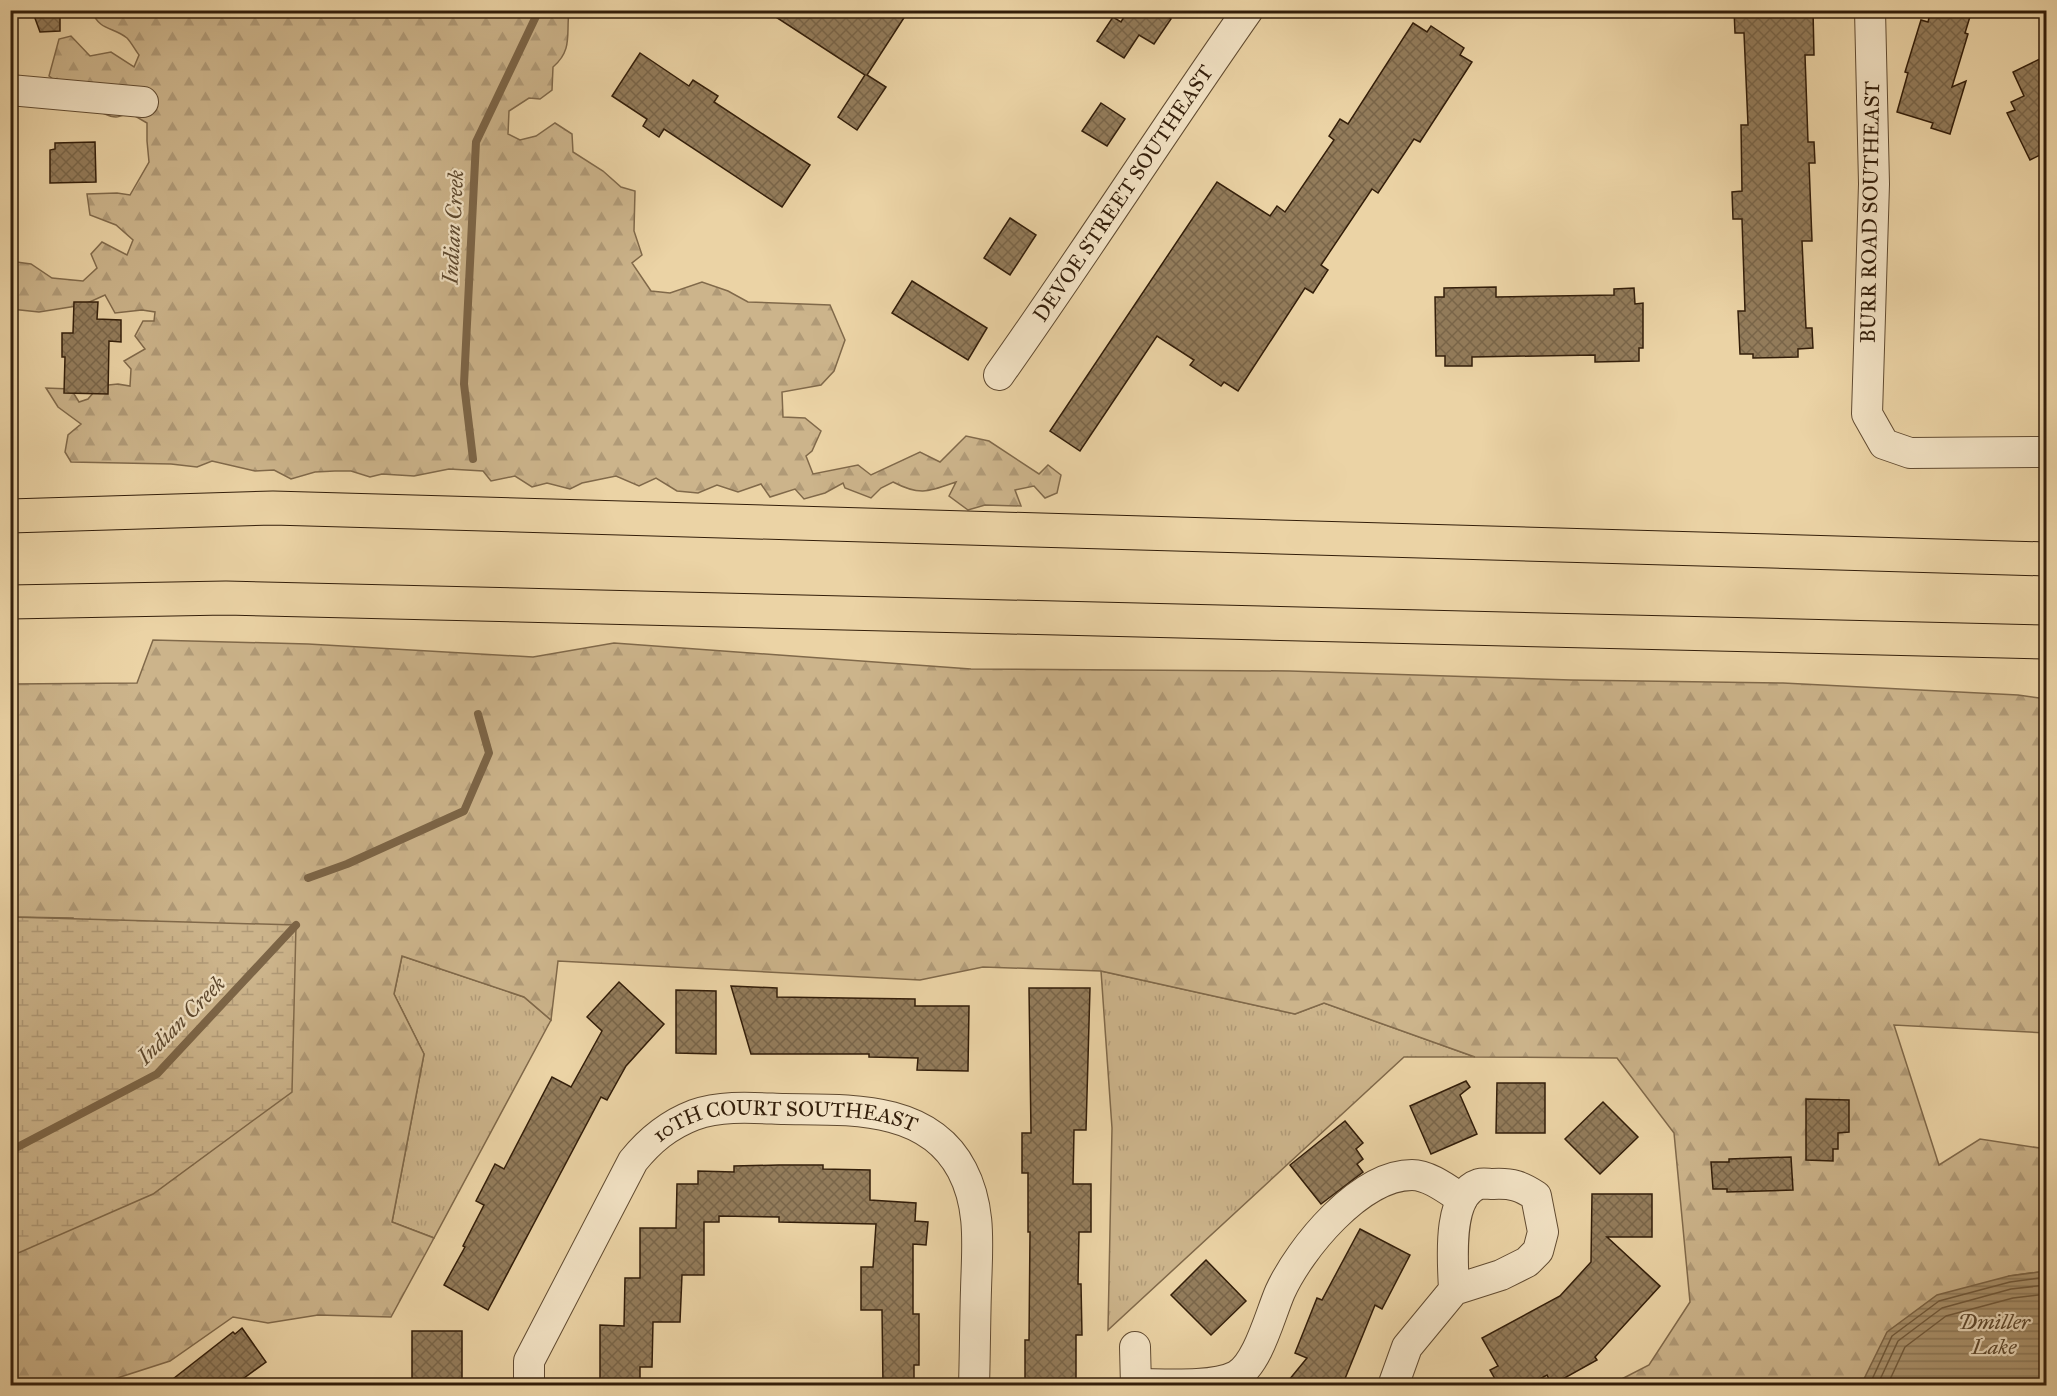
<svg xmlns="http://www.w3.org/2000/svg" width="2057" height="1396" font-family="'IM FELL Great Primer',serif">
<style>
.grass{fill:url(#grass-tufts);stroke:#80694a;stroke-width:1.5}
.forest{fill:url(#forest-firs);stroke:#80694a;stroke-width:1.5}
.wetland{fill:url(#wetland-marsh);stroke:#80694a;stroke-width:1.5}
.water{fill:url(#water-rules);stroke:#7c6547;stroke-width:1.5}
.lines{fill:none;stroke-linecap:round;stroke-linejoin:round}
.shore{stroke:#705a3d;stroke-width:1.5}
.stream{stroke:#7c6547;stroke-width:8}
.building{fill:url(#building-cross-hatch);stroke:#331e0a;stroke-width:1.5}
.minor-casing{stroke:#614b31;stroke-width:32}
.motorway-casing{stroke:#331e0a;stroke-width:35}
.minor{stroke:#f2e2c4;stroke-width:30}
.motorway{stroke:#ebd3a5;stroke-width:33}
.labels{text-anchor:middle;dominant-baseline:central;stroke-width:4.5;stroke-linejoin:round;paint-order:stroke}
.street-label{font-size:21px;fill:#331e0a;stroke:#f2e2c4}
.water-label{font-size:22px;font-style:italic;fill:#5d482e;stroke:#f2e2c4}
</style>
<defs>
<pattern id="grass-tufts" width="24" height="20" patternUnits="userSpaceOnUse" patternTransform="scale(1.5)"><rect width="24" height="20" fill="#ccb48b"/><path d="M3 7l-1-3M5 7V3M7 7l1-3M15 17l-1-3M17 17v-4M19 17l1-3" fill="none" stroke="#b09a77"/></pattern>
<pattern id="forest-firs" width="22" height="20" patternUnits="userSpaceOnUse" patternTransform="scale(1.5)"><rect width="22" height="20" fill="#ccb48b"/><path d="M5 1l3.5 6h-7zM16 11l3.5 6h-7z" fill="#b09a77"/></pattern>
<pattern id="wetland-marsh" width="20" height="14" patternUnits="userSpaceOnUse" patternTransform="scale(1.5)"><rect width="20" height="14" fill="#ccb48b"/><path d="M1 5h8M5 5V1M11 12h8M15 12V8" fill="none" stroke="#b09a77"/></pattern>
<pattern id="water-rules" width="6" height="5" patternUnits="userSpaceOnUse" patternTransform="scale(1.5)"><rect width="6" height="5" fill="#ac9570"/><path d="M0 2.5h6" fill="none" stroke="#8d795a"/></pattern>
<pattern id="building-cross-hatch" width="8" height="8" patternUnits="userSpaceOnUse" patternTransform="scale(1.5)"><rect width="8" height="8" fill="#937c5b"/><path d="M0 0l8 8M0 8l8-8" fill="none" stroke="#796549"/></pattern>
</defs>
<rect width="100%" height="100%" fill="#ebd3a5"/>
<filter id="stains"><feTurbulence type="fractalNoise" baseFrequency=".00333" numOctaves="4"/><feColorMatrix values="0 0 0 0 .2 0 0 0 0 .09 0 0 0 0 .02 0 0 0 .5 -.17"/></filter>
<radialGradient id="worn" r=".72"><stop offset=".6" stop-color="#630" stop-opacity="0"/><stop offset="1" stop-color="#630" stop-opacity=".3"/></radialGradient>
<g class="grass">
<polygon points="402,956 524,997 551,1020 434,1238 392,1222 424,1054 394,994"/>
<polygon points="1101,971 1295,1014 1324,1003 1475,1057 1404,1057 1108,1330 1112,1128"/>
</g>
<g class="forest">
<path d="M92 11H569C566 34 573 50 553 67L552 90 540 99 529 98 509 111 508 134 520 140 536 136 555 123 572 134 573 152 603 171 621 187 635 191 634 231 642 255 632 263 651 291 670 293 702 282 728 291 748 302 830 305 845 340 834 371 821 385 782 392 783 417 805 418 821 431 812 451 806 456 813 474 858 465 871 475 920 452 940 462 966 436 989 441 1039 474 1048 465 1061 475 1057 493 1045 498 1034 486 1015 490 1021 506 985 505 968 510 949 496 956 482C928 492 920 496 893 482L881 488 871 498 845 488 843 483 825 493 804 499 795 489 770 497 761 484 738 492 717 485 698 493 677 491 656 478 639 486 616 476 582 483 570 489 547 483 532 487 515 476 491 481 483 471 449 469 414 476 382 474 370 477 351 471H335L315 472 291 479 274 470 255 471 212 461 197 467 171 464 71 462 65 452 68 435 81 424 58 407 46 388 71 389 79 402 88 399 99 386 118 384 130 386 131 369 124 361 145 349 135 336 143 321H154L155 312 142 310 115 313 105 295 83 305 39 312 11 309 10 261 31 264 52 278 83 281 97 268 91 254 102 242 127 255 133 240 116 225 90 215 87 194 117 193 130 195 149 162 147 141V123L130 113C126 114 120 117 116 117 100 117 62 86 49 76L59 39 71 36 90 56 111 52 134 67 139 55C135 50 131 42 127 38 114 27 99 31 92 11Z"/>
<polygon points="153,640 308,644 533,657 614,643 971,669 1290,671 1571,680 1783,683 2018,695 2046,699 2046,1033 1894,1025 1939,1165 1980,1139 2046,1149 2046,1271 2009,1276 1861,1385 1610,1385 1649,1365 1690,1302 1674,1133 1617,1058 1475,1057 1324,1003 1295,1014 1101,971 983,967 920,980 558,961 551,1020 524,997 402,956 394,994 424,1054 392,1222 434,1238 391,1317 318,1315 268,1323 233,1317 170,1361 108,1381 104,1385 11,1385 11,1253 17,1254 73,918 11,917 11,684 137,683"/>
</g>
<polygon class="wetland" points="11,917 296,925 292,1092 153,1194 16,1254 10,1253"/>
<polygon class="water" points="2046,1271 2046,1385 1861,1385 1887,1332 1937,1295 2009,1276"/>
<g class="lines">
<g class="shore">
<polyline points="1869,1386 1892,1336 1939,1301 2010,1282 2046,1277"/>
<polyline points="1877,1386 1898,1341 1942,1308 2011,1289 2046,1285"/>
<polyline points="1887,1386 1905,1347 1946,1316 2013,1298 2046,1294"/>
</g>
<g class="stream">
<polyline points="473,459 464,384 476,142 539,10"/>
<polyline points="308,878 347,864 464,811 489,753 478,714"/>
<polyline points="10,1151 157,1074 296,925"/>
</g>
</g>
<g class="building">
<polygon points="32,10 60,10 60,31 40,32"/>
<polygon points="765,10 909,10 867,75 886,87 857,130 838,117 865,75"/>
<polygon points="1128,10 1158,10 1171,19 1154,44 1139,35 1124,58 1097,41 1113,17 1121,22"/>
<polygon points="1734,10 1813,10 1814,55 1805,55 1808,142 1814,142 1815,163 1809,163 1812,241 1802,241 1806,328 1812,328 1813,348 1798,349 1798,357 1753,358 1753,354 1740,354 1738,311 1745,311 1742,219 1733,219 1732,192 1742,191 1741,125 1748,125 1744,33 1735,33"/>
<polygon points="1931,10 1972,10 1965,33 1968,34 1952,87 1966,81 1950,134 1931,128 1933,123 1897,112 1908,73 1905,72 1921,20 1928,22"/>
<polygon points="1413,23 1427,32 1431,26 1464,48 1460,55 1472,62 1420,142 1414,139 1378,193 1372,189 1321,265 1328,270 1313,293 1305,288 1238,391 1224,382 1221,386 1190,365 1194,360 1157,336 1080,451 1050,431 1217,182 1270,216 1277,206 1285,212 1334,140 1329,136 1340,119 1348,124"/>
<polygon points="640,53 689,86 693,80 718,96 714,102 810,165 782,207 664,129 659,137 643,126 647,119 612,96"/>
<polygon points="2046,56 2046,152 2030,160 2007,113 2015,110 2011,102 2024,96 2013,72"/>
<polygon points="1101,103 1125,119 1107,146 1082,131"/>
<polygon points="95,142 96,182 50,183 50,150 55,149 55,143"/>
<polygon points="1010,218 1036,235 1010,275 984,258"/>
<polygon points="912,281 987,328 968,360 892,313"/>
<polygon points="1496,287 1496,297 1614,295 1614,289 1634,288 1635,304 1643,303 1643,348 1639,348 1639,361 1595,362 1595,355 1472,357 1472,366 1445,366 1445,356 1436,356 1435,297 1444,297 1444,288"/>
<polygon points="74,302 98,302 97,319 121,320 121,342 109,341 108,394 64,393 65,357 62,357 62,333 73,333"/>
<polygon points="619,982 664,1024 626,1066 607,1100 601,1097 488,1310 444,1285 465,1247 463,1246 484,1205 476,1201 495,1164 504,1169 552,1077 571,1087 602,1031 587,1017"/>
<polygon points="731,986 777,988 777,997 915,999 915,1006 969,1006 968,1071 917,1070 918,1058 869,1057 869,1054 751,1054"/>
<polygon points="1029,988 1090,988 1086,1130 1074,1130 1073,1184 1091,1184 1091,1232 1079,1232 1078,1284 1081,1284 1082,1335 1076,1335 1076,1382 1025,1383 1025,1340 1029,1340 1030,1232 1028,1232 1028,1173 1022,1173 1022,1133 1031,1133"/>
<polygon points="676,990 716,991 716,1054 676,1053"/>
<polygon points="1466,1081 1470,1087 1460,1095 1477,1134 1431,1154 1410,1106"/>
<polygon points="1497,1083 1545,1083 1545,1133 1496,1133"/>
<polygon points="1806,1099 1849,1100 1849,1132 1838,1133 1838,1149 1833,1149 1833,1161 1806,1160"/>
<polygon points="1603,1102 1638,1137 1600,1174 1565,1139"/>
<polygon points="1345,1121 1363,1143 1356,1149 1363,1159 1357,1164 1363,1172 1321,1204 1290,1165"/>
<polygon points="1791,1157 1793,1190 1727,1192 1727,1189 1713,1189 1711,1162 1729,1162 1729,1159"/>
<polygon points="779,1165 823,1165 823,1169 870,1170 870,1200 916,1203 915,1221 928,1222 926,1245 913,1244 913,1314 919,1314 919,1365 914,1365 914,1386 883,1386 882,1310 861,1310 861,1267 873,1267 876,1224 779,1222 779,1217 719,1216 719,1222 704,1222 704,1275 682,1275 680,1322 653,1322 652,1367 640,1367 640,1386 600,1386 600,1325 624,1326 625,1278 640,1278 640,1228 676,1228 677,1184 698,1184 698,1171 734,1172 734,1166"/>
<polygon points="1592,1194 1652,1194 1652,1237 1607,1237 1660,1286 1595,1357 1597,1360 1552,1385 1547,1375 1527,1386 1499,1386 1490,1370 1498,1366 1482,1338 1560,1296 1591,1262"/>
<polygon points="1360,1229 1410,1255 1382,1309 1375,1305 1342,1386 1284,1386 1307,1358 1295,1353 1317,1298 1322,1300"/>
<polygon points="1206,1260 1246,1301 1211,1335 1171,1295"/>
<polygon points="242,1328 266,1362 233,1386 164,1386 233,1332 235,1334"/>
<polygon points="412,1331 462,1331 462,1386 414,1386 414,1380 412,1380"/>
</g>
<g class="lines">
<defs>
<g id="minor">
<polyline points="1870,10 1874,184 1867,414 1884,444 1910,453 2046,452"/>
<polyline points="10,90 143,102"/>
<path id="s1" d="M999 375C1084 255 1163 131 1248 10"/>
<polyline points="1135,1347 1136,1386"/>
<path d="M1136 1384C1162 1384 1213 1388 1236 1376 1258 1364 1270 1315 1280 1292 1300 1248 1360 1175 1412 1175 1429 1175 1448 1190 1462 1199"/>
<path id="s2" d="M529 1386V1361L633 1161C650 1140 668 1125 694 1115 723 1105 754 1108 784 1109 846 1110 928 1104 962 1170 982 1208 977 1248 976 1290 975 1322 975 1354 974 1386"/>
<path d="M1393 1386 1407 1347 1454 1290 1501 1275 1527 1262 1538 1251 1543 1232 1536 1196C1521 1186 1512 1183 1493 1184 1489 1184 1483 1183 1479 1184 1446 1195 1453 1263 1454 1290"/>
</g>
<g id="motorway">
<polyline points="10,516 273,508 2046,559"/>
<polyline points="10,602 226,598 2046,642"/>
</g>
</defs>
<use href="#minor" class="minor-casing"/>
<use href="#motorway" class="motorway-casing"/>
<use href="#minor" class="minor"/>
<use href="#motorway" class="motorway"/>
</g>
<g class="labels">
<g class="street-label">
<text stroke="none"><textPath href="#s1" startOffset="220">DEVOE STREET SOUTHEAST</textPath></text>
<text transform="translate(1870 212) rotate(-89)">BURR ROAD SOUTHEAST</text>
<text stroke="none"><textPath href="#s2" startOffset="418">10TH COURT SOUTHEAST</textPath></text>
</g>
<g class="water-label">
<text transform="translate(453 227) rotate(-87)">Indian Creek</text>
<text transform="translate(181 1020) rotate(-45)">Indian Creek</text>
<text x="1994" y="1321">Dmiller<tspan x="1994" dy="25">Lake</tspan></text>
</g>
</g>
<rect width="2057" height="1396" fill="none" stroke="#ebd3a5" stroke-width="36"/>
<rect x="12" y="12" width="2033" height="1372" fill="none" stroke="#331e0a" stroke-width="3"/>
<rect x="18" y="18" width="2021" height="1360" fill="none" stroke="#331e0a" stroke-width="1.5"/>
<rect width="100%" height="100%" filter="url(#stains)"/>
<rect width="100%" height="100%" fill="url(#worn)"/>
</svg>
